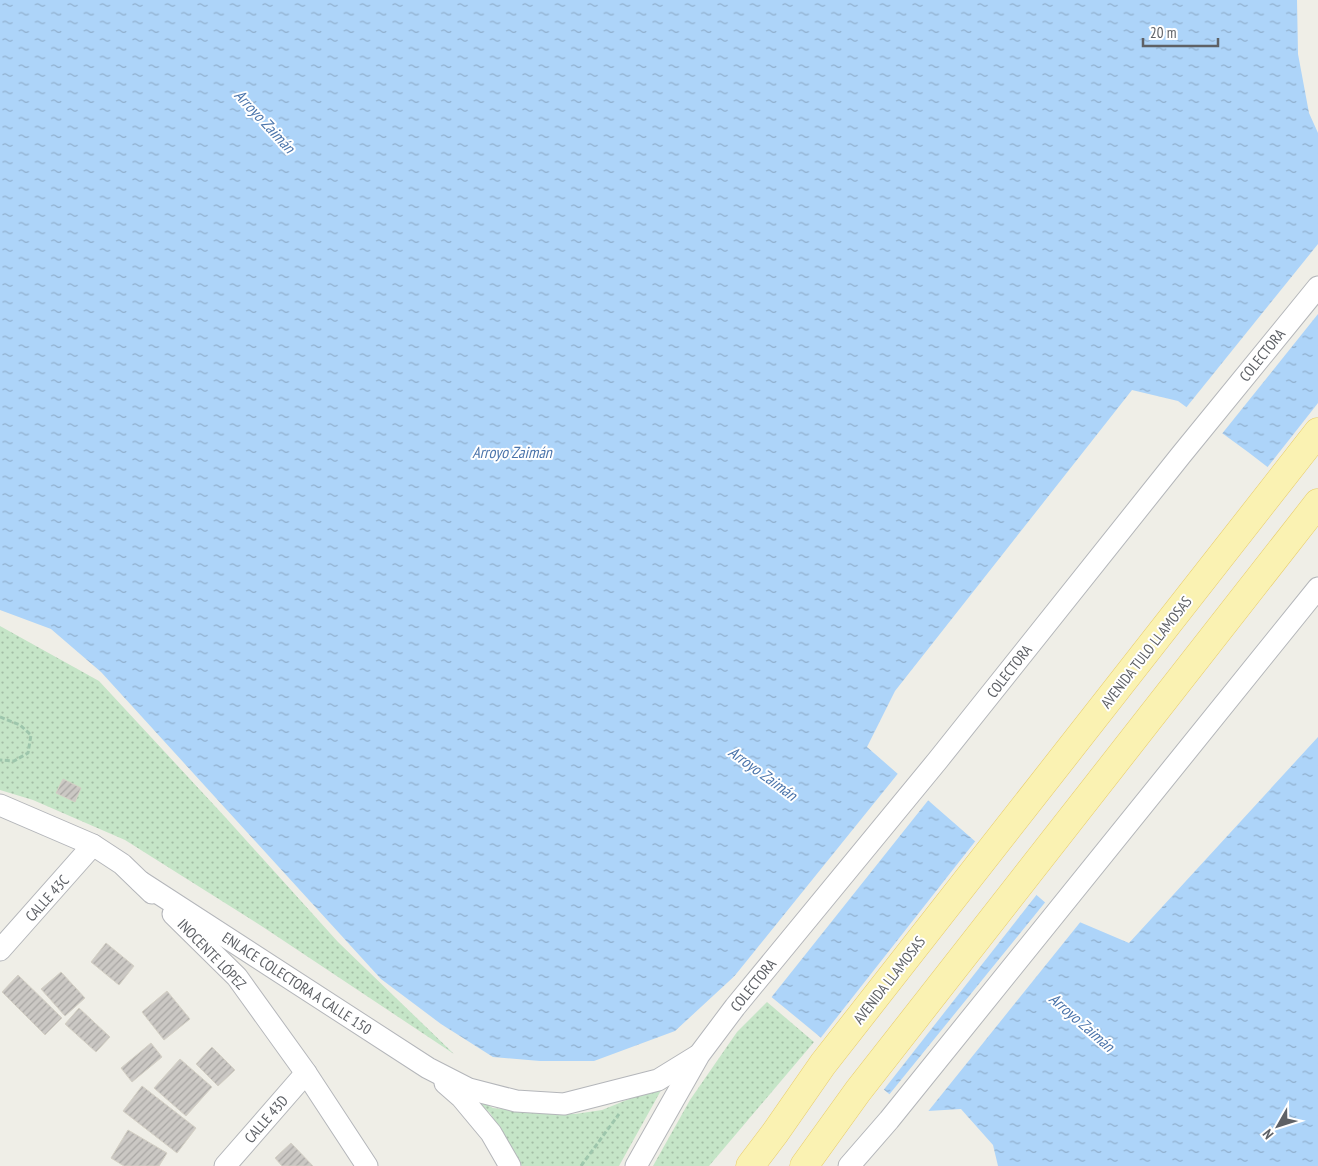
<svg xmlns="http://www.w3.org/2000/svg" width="1318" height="1166" font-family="'PT Sans Narrow',sans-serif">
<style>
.grass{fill:url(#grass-dots)}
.water{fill:url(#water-ripples)}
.pier{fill:#efeee7}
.building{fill:url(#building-hatch);stroke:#d4d0c5}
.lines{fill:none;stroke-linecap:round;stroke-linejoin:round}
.minor-casing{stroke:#b4b6ba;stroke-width:23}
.primary-casing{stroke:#e8cb67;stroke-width:29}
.path{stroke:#9ec6ac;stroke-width:3;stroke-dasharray:5 2.5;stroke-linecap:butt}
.minor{stroke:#fff;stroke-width:21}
.primary{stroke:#faf2b2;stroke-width:28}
.labels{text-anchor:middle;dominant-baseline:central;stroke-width:4;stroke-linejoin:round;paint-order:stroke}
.street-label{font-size:15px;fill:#5e6166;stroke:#fff}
.water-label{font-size:16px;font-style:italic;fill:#4a74ab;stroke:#fff}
</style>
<defs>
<pattern id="grass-dots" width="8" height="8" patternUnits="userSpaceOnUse" patternTransform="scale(1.25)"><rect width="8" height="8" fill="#c5e5c7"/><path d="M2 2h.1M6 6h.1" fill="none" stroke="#a3bda5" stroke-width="1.8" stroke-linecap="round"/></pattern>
<pattern id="water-ripples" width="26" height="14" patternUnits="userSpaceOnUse" patternTransform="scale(1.25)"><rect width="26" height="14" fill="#add4f9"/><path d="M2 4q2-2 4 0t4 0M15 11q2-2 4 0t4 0" fill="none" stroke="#90afcd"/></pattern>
<pattern id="building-hatch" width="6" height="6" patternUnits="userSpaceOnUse" patternTransform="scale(1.25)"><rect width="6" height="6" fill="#cbc8c4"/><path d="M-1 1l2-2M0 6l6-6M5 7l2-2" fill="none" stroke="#a8a6a3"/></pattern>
</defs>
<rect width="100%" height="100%" fill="#efeee7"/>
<g class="grass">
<polygon points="0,626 99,681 226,818 338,942 454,1054 263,927 125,840 33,800 0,790"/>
<polygon points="767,1002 814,1042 709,1166 653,1166 690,1100 737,1032"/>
<polygon points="664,1085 619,1166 522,1166 490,1113 469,1095 493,1108 550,1114 575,1114 602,1110"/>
</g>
<polygon class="water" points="0,0 1297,0 1298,54 1309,113 1318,133 1318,506 1248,452 1178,401 1132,390 895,691 867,747 1056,912 1129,943 1318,737 1318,1166 998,1166 993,1145 961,1109 911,1112 740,971 675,1031 594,1061 540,1061 493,1057 441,1024 381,979 101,672 51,629 0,610"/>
<g class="pier">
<polygon points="1318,244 1318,314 1221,435 1185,409"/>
<polygon points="1318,403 1318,509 1266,469"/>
<polygon points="900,771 930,798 770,999 740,974 724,989"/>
<polygon points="977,839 1038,893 882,1092 819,1040"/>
<polygon points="1047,900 1058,910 1082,920 926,1114 910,1114 888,1096"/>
</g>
<g class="building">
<polygon points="63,779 81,788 75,802 56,793"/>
<polygon points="106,943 134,966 119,985 91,962"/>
<polygon points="61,972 85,998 65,1016 41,989"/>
<polygon points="18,975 62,1018 45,1035 2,992"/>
<polygon points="167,991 190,1019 164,1040 142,1012"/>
<polygon points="79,1008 110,1037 96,1052 65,1024"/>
<polygon points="151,1043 162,1057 132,1082 121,1068"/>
<polygon points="212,1047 235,1070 218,1086 196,1064"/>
<polygon points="180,1059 212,1087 186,1116 154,1088"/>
<polygon points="142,1086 196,1128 177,1153 123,1111"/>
<polygon points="128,1130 167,1153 159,1166 124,1166 111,1158"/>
<polygon points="291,1143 313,1166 282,1166 275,1158"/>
</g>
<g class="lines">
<defs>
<g id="minor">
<polyline points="0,805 93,845 122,864 152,893"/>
<polyline points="141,882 428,1068 469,1089 516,1101 564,1104 658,1080 697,1056"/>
<polyline points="173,914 237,977 306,1073 367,1166"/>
<polyline points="0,950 93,845"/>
<polyline points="445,1083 461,1097 491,1133 510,1166"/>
<polyline points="225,1166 306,1073"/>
<polyline points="636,1166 699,1055 735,1007 938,760 1181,455 1318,287"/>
<polyline points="849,1166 889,1120 1318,588"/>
</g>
<g id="primary">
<polyline points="750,1166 775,1133 823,1064 1318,432"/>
<polyline points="804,1166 858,1091 1318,503"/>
</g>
</defs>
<use href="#minor" class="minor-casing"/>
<use href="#primary" class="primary-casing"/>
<g class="path">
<polyline points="0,717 20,725 31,735 28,753 14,761 0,760"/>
<polyline points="581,1166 619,1114"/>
</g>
<use href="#minor" class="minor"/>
<use href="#primary" class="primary"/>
</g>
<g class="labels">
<g class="street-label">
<text transform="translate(1262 355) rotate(-51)">COLECTORA</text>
<text transform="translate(1146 652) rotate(-52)">AVENIDA TULO LLAMOSAS</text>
<text transform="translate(1009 671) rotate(-52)">COLECTORA</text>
<text transform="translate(47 898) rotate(-48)">CALLE 43C</text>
<text transform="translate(212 954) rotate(46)">INOCENTE LÓPEZ</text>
<text transform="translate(889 980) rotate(-52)">AVENIDA LLAMOSAS</text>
<text transform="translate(297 983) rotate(33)">ENLACE COLECTORA A CALLE 150</text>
<text transform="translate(753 985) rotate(-51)">COLECTORA</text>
<text transform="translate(266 1119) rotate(-49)">CALLE 43D</text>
</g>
<g class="water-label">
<text transform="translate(265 121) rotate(47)">Arroyo Zaimán</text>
<text x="512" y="452">Arroyo Zaimán</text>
<text transform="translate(763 773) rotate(36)">Arroyo Zaimán</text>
<text transform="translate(1082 1022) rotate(41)">Arroyo Zaimán</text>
</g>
</g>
<g transform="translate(1278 1126) rotate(231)" stroke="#ffffff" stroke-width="4" paint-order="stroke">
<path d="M0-4L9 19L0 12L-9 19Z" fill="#5e6166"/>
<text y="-8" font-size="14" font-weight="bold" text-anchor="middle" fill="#5e6166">N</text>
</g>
<path d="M1143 38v8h75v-8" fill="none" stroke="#5e6166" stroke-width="2.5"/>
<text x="1150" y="38" font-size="15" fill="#5e6166" stroke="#ffffff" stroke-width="4" paint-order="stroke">20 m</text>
</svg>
